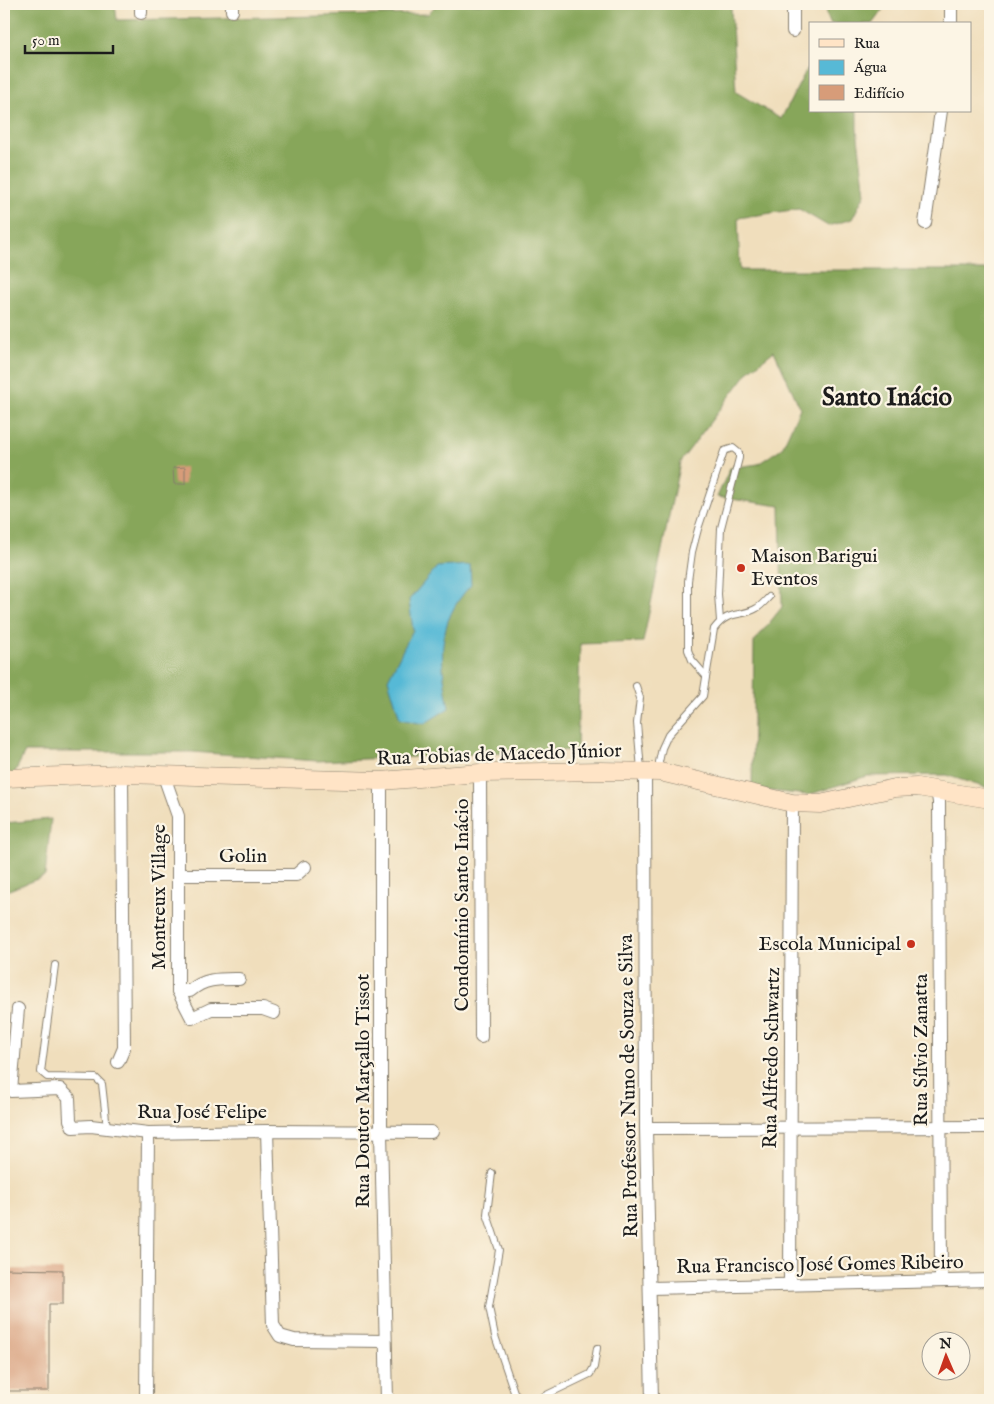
<svg xmlns="http://www.w3.org/2000/svg" width="994" height="1404" font-family="'IM FELL English',serif">
<style>
.forest{fill:#87a65a;stroke:#52613b}
.water{fill:#57b9d6;stroke:#3a6a79}
.building{fill:#d79c79}
.lines{fill:none;stroke-linecap:round;stroke-linejoin:round}
.lane-casing{stroke:#867d6c;stroke-width:8}
.street-casing{stroke:#867d6c;stroke-width:14}
.secondary-casing{stroke:#867d6c;stroke-width:19}
.lane{stroke:#fff;stroke-width:6}
.street{stroke:#fff;stroke-width:12}
.secondary{stroke:#ffe4c6;stroke-width:18}
.poi-dot{fill:#c8321e;stroke:#fcf5e5;stroke-width:2}
.labels{text-anchor:middle;dominant-baseline:central;stroke-width:4.5;stroke-linejoin:round;paint-order:stroke}
.poi-label{font-size:20px;fill:#1c1c1c;stroke:#fcf5e5;text-anchor:start}
.street-label{font-size:20px;fill:#1c1c1c;stroke:#fcf5e5}
.district-label{font-size:25px;font-weight:bold;fill:#1c1c1c;stroke:#fcf5e5}
</style>
<rect width="100%" height="100%" fill="#fcf5e5"/>
<filter id="ink" filterUnits="userSpaceOnUse"><feTurbulence type="fractalNoise" baseFrequency=".02" numOctaves="2"/><feDisplacementMap in="SourceGraphic" scale="10" xChannelSelector="R" yChannelSelector="G"/><feConvolveMatrix kernelMatrix="1 2 1 2 8 2 1 2 1" color-interpolation-filters="sRGB"/></filter>
<filter id="wash" filterUnits="userSpaceOnUse"><feTurbulence type="fractalNoise" baseFrequency=".0096" numOctaves="4" result="noise"/><feDisplacementMap in="SourceGraphic" scale="20" xChannelSelector="R" yChannelSelector="G"/><feGaussianBlur stdDeviation="1.12" result="paint"/><feColorMatrix in="noise" values="0 0 0 0 0 0 0 0 0 0 0 0 0 0 0 0 0 1.4 0 .05"/><feComposite in="paint" operator="in"/></filter>
<g filter="url(#wash)">
<rect width="100%" height="100%" fill="#f0debc"/>
<g class="forest">
<polygon points="4,4 115,4 117,20 428,14 437,4 714,4 731,7 736,92 781,119 810,63 810,111 857,111 857,129 865,194 852,219 828,226 799,209 738,218 740,270 990,270 990,789 946,775 867,776 808,795 752,789 754,642 782,607 780,506 717,497 730,468 758,464 782,448 800,408 774,351 749,371 680,462 643,642 580,644 577,750 317,761 192,752 25,752 4,794"/>
<polygon points="828,4 887,4 872,24 831,24 826,14"/>
<polygon points="51,819 45,876 4,892 4,823"/>
</g>
<path class="water" d="M470 565 471 585C435 623 440 660 449 708L424 724 400 719 388 679 413 630 409 600 437 567Z"/>
<g id="blocks">
<g class="building">
<polygon points="185,467 185,484 174,484 173,468"/>
<polygon points="4,1269 63,1270 63,1304 49,1304 49,1391 4,1391"/>
</g>
</g>
</g>
<g filter="url(#ink)">
<use href="#blocks" fill-opacity="0" stroke="#867d6c" stroke-width="1"/>
<g class="lines">
<defs>
<g id="lane">
<polyline points="706,676 692,660 688,650 688,581 692,552 698,529 724,451 733,448 739,453 739,458 721,528 718,594 720,621"/>
<polyline points="636,686 640,698 637,723 641,770"/>
<path d="M660 771 659 762 662 748 668 735 703 696 714 629C729 609 740 618 757 608 761 606 765 601 769 597"/>
<polyline points="55,965 41,1072 47,1077 96,1078 102,1084 107,1128"/>
<polyline points="492,1173 487,1214 499,1250 489,1307 495,1336 514,1392 521,1399 539,1400"/>
<polyline points="536,1400 590,1374 594,1367 597,1348"/>
</g>
<g id="street">
<polyline points="141,4 141,13"/>
<polyline points="232,4 232,11"/>
<polyline points="793,4 793,31"/>
<polyline points="951,24 951,4"/>
<polyline points="925,223 941,111"/>
<polyline points="645,772 646,1128 652,1400"/>
<polyline points="480,773 481,1037"/>
<polyline points="166,774 166,782 178,816 178,991 192,1018 211,1009 263,1009 274,1013"/>
<polyline points="381,781 381,1132 387,1400"/>
<polyline points="937,790 939,802 941,1281"/>
<polyline points="179,875 296,875 305,867"/>
<path d="M178 991H190C205 978 220 979 239 979"/>
<polyline points="18,1009 11,1091 60,1089 69,1098 70,1120 73,1127 91,1126 148,1133 267,1131 431,1132"/>
<polyline points="118,1062 124,1048 122,774"/>
<polyline points="646,1128 990,1127"/>
<polyline points="267,1131 273,1325 280,1336 294,1340 385,1341"/>
<polyline points="790,1283 792,803"/>
<polyline points="651,1288 990,1280"/>
<polyline points="146,1400 148,1133"/>
</g>
<polyline id="secondary" points="4,778 122,774 381,781 480,773 600,771 660,772 792,803 820,804 895,788 917,787 990,799"/>
</defs>
<use href="#lane" class="lane-casing"/>
<use href="#street" class="street-casing"/>
<use href="#secondary" class="secondary-casing"/>
<use href="#lane" class="lane"/>
<use href="#street" class="street"/>
<use href="#secondary" class="secondary"/>
</g>
</g>
<g class="poi-dot">
<circle cx="741" cy="568" r="5"/>
<circle cx="911" cy="944" r="5"/>
</g>
<g class="labels">
<g class="poi-label">
<text x="751" y="556">Maison Barigui<tspan x="751" dy="23">Eventos</tspan></text>
<text x="901" y="944" text-anchor="end">Escola Municipal</text>
</g>
<g class="street-label">
<text transform="translate(499 755) rotate(-2)">Rua Tobias de Macedo Júnior</text>
<text x="243" y="856">Golin</text>
<text transform="translate(159 897) rotate(-90)">Montreux Village</text>
<text transform="translate(462 905) rotate(-90)">Condomínio Santo Inácio</text>
<text transform="translate(921 1050) rotate(-90)">Rua Sílvio Zanatta</text>
<text transform="translate(772 1058) rotate(-89)">Rua Alfredo Schwartz</text>
<text transform="translate(629 1086) rotate(-91)">Rua Professor Nuno de Souza e Silva</text>
<text transform="translate(363 1091) rotate(-90)">Rua Doutor Marçallo Tissot</text>
<text x="202" y="1112">Rua José Felipe</text>
<text transform="translate(820 1265) rotate(-1)">Rua Francisco José Gomes Ribeiro</text>
</g>
<g class="district-label">
<text x="887" y="398">Santo Inácio</text>
</g>
</g>
<rect width="994" height="1404" fill="none" stroke="#fcf5e5" stroke-width="20"/>
<rect x="809" y="22" width="162" height="90" fill="#fcf5e5" stroke="#a29e95"/>
<rect x="819" y="39" width="25" height="8" fill="#ffe4c6" stroke="#a29e95"/>
<text x="854" y="48" font-size="15" fill="#1c1c1c">Rua</text>
<rect x="819" y="60" width="25" height="15" fill="#57b9d6" stroke="#a29e95"/>
<text x="854" y="72" font-size="15" fill="#1c1c1c">Água</text>
<rect x="819" y="85" width="25" height="15" fill="#d79c79" stroke="#a29e95"/>
<text x="854" y="98" font-size="15" fill="#1c1c1c">Edifício</text>
<g transform="translate(946 1356) rotate(358)"><circle r="24" fill="#fcf5e5" stroke="#a29e95"/>
<path d="M0-4L9 19L0 12L-9 19Z" fill="#c8321e"/>
<text y="-8" font-size="14" font-weight="bold" text-anchor="middle" fill="#1c1c1c">N</text>
</g>
<path d="M25 45v8h88v-8" fill="none" stroke="#1c1c1c" stroke-width="2.5"/>
<text x="32" y="45" font-size="15" fill="#1c1c1c" stroke="#fcf5e5" stroke-width="4" paint-order="stroke">50 m</text>
</svg>
